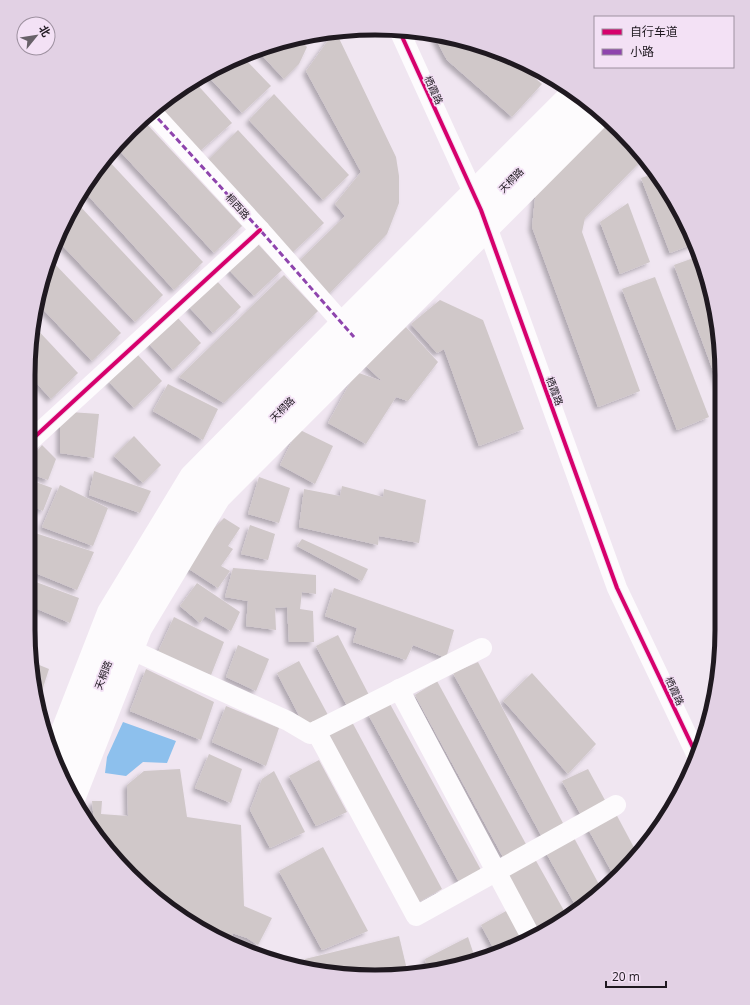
<svg xmlns="http://www.w3.org/2000/svg" width="750" height="1005" font-family="'Open Sans','Noto Sans SC',sans-serif">
<style>
.water{fill:#8dc0ed}
.building{fill:#d0c8c9;filter:url(#shadow)}
.lines{fill:none;stroke-linecap:round;stroke-linejoin:round}
.minor{stroke:#fdfbfd;stroke-width:20}
.major{stroke:#fdfbfd;stroke-width:22}
.quiet{stroke:#8e44ad;stroke-width:3;stroke-dasharray:6 3;stroke-linecap:butt}
.cycleway-casing{stroke:#f3e1f5;stroke-width:6}
.cycleway{stroke:#d6006c;stroke-width:4}
.labels{text-anchor:middle;dominant-baseline:central;stroke-width:3.5;stroke-linejoin:round;paint-order:stroke}
.street-label{font-size:10px;fill:#1f1920;stroke:#f3e1f5}
.rim{fill:none;stroke:#1f1920;stroke-width:5}
</style>
<defs>
<filter id="shadow"><feDropShadow dx="-3.5" dy="3.5" stdDeviation="2" flood-color="#0004"/></filter>
</defs>
<rect width="100%" height="100%" fill="#f0e6f1"/>
<polygon class="water" points="123,722 176,741 167,763 143,762 126,776 105,773 107,757"/>
<g class="building">
<polygon points="334,32 336,32 396,157 399,176 399,203 387,234 329,294 298,262 345,216 335,204 361,172 306,71"/>
<polygon points="433,34 487,46 511,58 542,84 512,117 447,60"/>
<polygon points="298,38 307,47 299,64 284,79 257,50 285,40"/>
<polygon points="242,56 271,86 242,113 206,74 222,64"/>
<polygon points="194,81 232,123 200,151 158,106 164,100"/>
<polygon points="274,94 349,175 323,200 249,120"/>
<polygon points="144,121 242,226 214,253 118,149"/>
<polygon points="600,124 644,158 585,218 582,232 640,391 598,407 532,227 536,189"/>
<polygon points="238,130 324,223 292,253 207,161"/>
<polygon points="108,160 203,262 174,290 83,190 87,182"/>
<polygon points="656,173 696,243 670,253 641,178"/>
<polygon points="77,203 163,295 135,322 59,242"/>
<polygon points="628,203 650,262 620,274 600,222"/>
<polygon points="257,243 282,270 254,296 229,270"/>
<polygon points="699,256 719,329 719,387 674,265"/>
<polygon points="51,260 121,333 92,361 37,303 40,285"/>
<polygon points="284,275 318,311 224,403 179,377"/>
<polygon points="655,277 709,417 677,430 622,289"/>
<polygon points="216,280 241,307 213,333 189,307"/>
<polygon points="440,300 483,320 524,429 479,446 444,349 437,353 411,324"/>
<polygon points="176,316 201,343 173,370 149,344"/>
<polygon points="33,325 78,373 51,399 29,375 29,353"/>
<polygon points="406,327 438,362 408,401 396,397 366,444 328,423 356,372 382,381 366,366"/>
<polygon points="137,354 162,381 134,408 109,382"/>
<polygon points="168,384 218,409 203,440 153,411"/>
<polygon points="70,412 99,414 94,458 60,453 60,421"/>
<polygon points="298,429 333,446 315,484 280,465"/>
<polygon points="134,436 161,465 143,483 114,456"/>
<polygon points="42,445 56,459 48,480 28,473 28,462"/>
<polygon points="94,471 151,491 140,513 89,495"/>
<polygon points="259,477 290,488 279,523 248,514"/>
<polygon points="28,479 52,488 43,511 28,504"/>
<polygon points="60,485 108,508 93,546 42,527"/>
<polygon points="342,486 383,497 384,489 426,500 419,543 379,536 378,545 299,527 304,489 340,496"/>
<polygon points="224,518 240,528 228,546 233,549 221,566 230,571 218,588 189,569 209,533"/>
<polygon points="250,525 275,534 268,560 241,554"/>
<polygon points="32,532 94,552 77,590 28,570 28,546"/>
<polygon points="302,539 368,569 362,581 297,546"/>
<polygon points="233,568 316,575 316,594 302,592 300,609 313,611 314,642 289,642 287,607 275,608 276,630 246,626 248,601 225,597"/>
<polygon points="28,579 79,598 70,623 28,605"/>
<polygon points="197,583 240,612 231,631 205,616 200,623 180,606"/>
<polygon points="334,588 454,630 446,658 413,645 406,660 353,642 357,628 325,616"/>
<polygon points="174,617 224,642 211,675 158,652"/>
<polygon points="338,635 369,695 347,706 316,646"/>
<polygon points="238,645 269,659 256,691 226,677"/>
<polygon points="299,661 328,715 305,727 277,673"/>
<polygon points="32,662 49,669 38,703 35,683"/>
<polygon points="478,662 564,825 542,837 453,673"/>
<polygon points="146,669 214,702 201,740 130,711"/>
<polygon points="532,673 596,744 568,774 509,707 503,701"/>
<polygon points="437,681 527,846 503,857 415,695"/>
<polygon points="390,704 481,870 459,882 368,714"/>
<polygon points="226,706 279,728 266,766 212,742"/>
<polygon points="351,720 442,889 417,903 328,732"/>
<polygon points="209,754 242,769 231,803 195,788"/>
<polygon points="319,760 347,812 316,826 289,776"/>
<polygon points="180,769 187,817 241,825 244,906 272,918 258,945 247,938 232,933 235,946 221,941 130,876 95,831 92,801 102,801 101,814 128,816 127,785 144,771"/>
<polygon points="588,769 606,802 581,815 562,781"/>
<polygon points="274,771 305,832 270,848 250,810 262,779"/>
<polygon points="615,812 638,855 615,878 587,827"/>
<polygon points="573,836 602,890 586,905 578,910 545,851"/>
<polygon points="323,847 368,931 322,950 279,871"/>
<polygon points="535,859 567,916 539,930 508,874"/>
<polygon points="508,910 524,939 496,953 481,925"/>
<polygon points="399,936 408,974 398,976 308,970 305,959"/>
<polygon points="468,937 476,961 428,970 425,959"/>
</g>
<g class="lines">
<g class="minor">
<polyline points="399,30 481,210 617,588 697,756"/>
<polyline points="152,112 260,230 350,332"/>
<polyline points="28,443 260,230"/>
<polyline points="121,645 288,721 310,734 482,648"/>
<polyline points="399,689 530,935"/>
<polyline points="316,731 416,916 616,805"/>
<polyline points="53,751 107,612 190,475 341,322 572,91"/>
<polyline points="74,802 142,629 220,499 604,114"/>
</g>
<polyline class="major" points="63,777 125,620 205,487 588,103"/>
<polyline class="quiet" points="152,112 260,230 354,337"/>
<defs>
<g id="cycleway">
<polyline points="399,30 481,210 617,588 697,756"/>
<polyline points="28,443 260,230"/>
</g>
</defs>
<use href="#cycleway" class="cycleway-casing"/>
<use href="#cycleway" class="cycleway"/>
</g>
<g class="labels">
<g class="street-label">
<text transform="translate(434 90) rotate(65)">栖霞路</text>
<text transform="translate(511 180) rotate(-45)">天桐路</text>
<text transform="translate(238 206) rotate(48)">桐西路</text>
<text transform="translate(555 391) rotate(70)">栖霞路</text>
<text transform="translate(282 409) rotate(-45)">天桐路</text>
<text transform="translate(103 675) rotate(-69)">天桐路</text>
<text transform="translate(675 691) rotate(65)">栖霞路</text>
</g>
</g>
<path d="M0 0H750V1005H0ZM375 35H375A340 340 0 0 1 715 375V630A340 340 0 0 1 375 970H375A340 340 0 0 1 35 630V375A340 340 0 0 1 375 35Z" fill="#e2d1e4" fill-rule="evenodd"/>
<path class="rim" d="M375 35H375A340 340 0 0 1 715 375V630A340 340 0 0 1 375 970H375A340 340 0 0 1 35 630V375A340 340 0 0 1 375 35Z"/>
<rect x="594" y="16" width="140" height="52" fill="#f3e1f5" stroke="#9e91a0"/>
<rect x="602" y="29" width="20" height="6" fill="#d6006c" stroke="#9e91a0"/>
<text x="630" y="36" font-size="12" fill="#1f1920">自行车道</text>
<rect x="602" y="49" width="20" height="6" fill="#8e44ad" stroke="#9e91a0"/>
<text x="630" y="56" font-size="12" fill="#1f1920">小路</text>
<g transform="translate(36 36) rotate(60)"><circle r="19" fill="#f3e1f5" stroke="#9e91a0"/>
<path d="M0-3L7 15L0 10L-7 15Z" fill="#686169"/>
<text y="-6" font-size="11" font-weight="bold" text-anchor="middle" fill="#1f1920">北</text>
</g>
<path d="M606 981v6h60v-6" fill="none" stroke="#1f1920" stroke-width="2"/>
<text x="612" y="981" font-size="12" fill="#1f1920" stroke="#f3e1f5" stroke-width="3" paint-order="stroke">20 m</text>
</svg>
